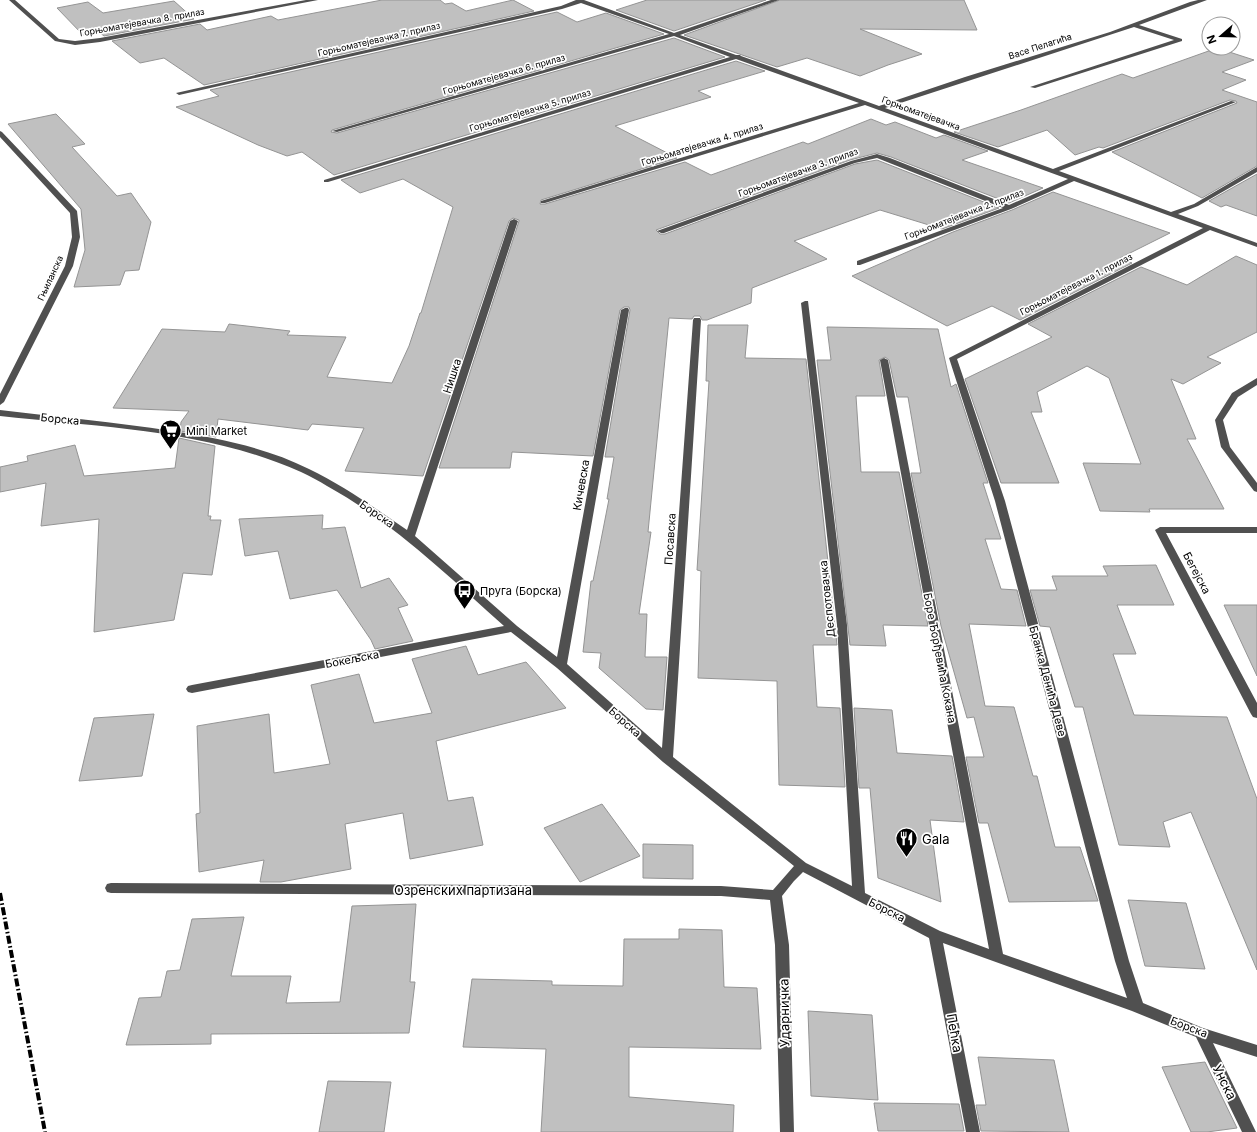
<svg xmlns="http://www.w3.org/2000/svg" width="1257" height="1132" font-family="Inter,sans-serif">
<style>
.building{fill:#c0c0c0;stroke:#949494}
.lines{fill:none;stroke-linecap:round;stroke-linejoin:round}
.minor{fill:#505050;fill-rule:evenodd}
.rail{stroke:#000;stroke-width:4;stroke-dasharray:8 2.5 1.5 2.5;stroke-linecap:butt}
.labels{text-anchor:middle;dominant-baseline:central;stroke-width:3.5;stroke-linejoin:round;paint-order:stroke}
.far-street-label{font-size:9px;fill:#000;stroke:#fff}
.street-label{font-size:11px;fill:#000;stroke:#fff}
.poi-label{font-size:11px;fill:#000;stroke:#fff;text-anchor:start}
.near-poi-label{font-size:13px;fill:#000;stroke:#fff;text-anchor:start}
.near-street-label{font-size:13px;fill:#000;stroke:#fff}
</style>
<rect width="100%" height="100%" fill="#fff"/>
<g class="building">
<polygon points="382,0 440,0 445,4 452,3 466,11 513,0 534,11 204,85 164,58 140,63 112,41 200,24 207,30 271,16 278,20"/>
<polygon points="647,0 766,0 674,31 616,10"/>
<polygon points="780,0 964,0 977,30 860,29 922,54 888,65 860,76 807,58 777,67 684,35"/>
<polygon points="174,1 194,19 104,36 99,32 83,35 57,8 88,2 103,13"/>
<polygon points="557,12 577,22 606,13 664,34 332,130 331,132 337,133 674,38 725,57 334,175 302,152 287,156 258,145 176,107 219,96 210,90"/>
<polygon points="1217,48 1254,60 1222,72 1246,80 1222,90 1257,102 1257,166 1202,198 1112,152 1237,103 1236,101 1230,100 1103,148 1099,147 1075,155 1047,130 998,147 954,132 1021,110 1122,74 1133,78"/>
<polygon points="736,61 765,71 698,91 711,97 615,126 677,158 541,200 540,204 545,204 685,162 711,175 803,142 808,144 871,119 886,125 895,122 936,138 944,135 988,151 962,160 1043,188 1009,203 891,157 877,153 850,160 656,230 660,234 665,234 855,164 877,160 999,208 942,229 880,210 794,241 827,259 752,288 751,303 707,320 702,320 700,316 694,316 692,319 669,318 648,532 651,532 639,614 647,614 645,657 667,657 663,710 646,709 599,668 601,653 583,652 591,581 593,581 609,499 607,499 614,457 605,457 630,310 629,307 624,307 620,310 593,456 512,452 510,468 439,468 519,221 519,220 513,218 509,221 423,476 345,471 364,428 312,424 308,430 218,419 216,437 180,431 181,422 189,411 113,408 162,329 225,332 229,324 290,331 287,335 346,337 327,377 392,383 409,346 420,313 421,313 453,207 403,179 360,193 341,180"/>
<polygon points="56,114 85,144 72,147 117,196 131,193 151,222 139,270 125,271 120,285 74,287 85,250 81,209 8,124"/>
<polygon points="1257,174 1257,216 1226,205 1221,207 1209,201"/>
<polygon points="1053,192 1170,233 1120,258 1132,263 1020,320 992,306 947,326 852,276 953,232 1012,210"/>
<polygon points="1236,256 1257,265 1257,332 1207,357 1221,363 1183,384 1171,379 1196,439 1187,439 1224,509 1149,509 1150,512 1100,511 1083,463 1141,464 1109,378 1087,366 1037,392 1042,412 1031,412 1059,483 1001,483 965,379 1052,337 1028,324 1141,267 1187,285"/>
<polygon points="708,325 748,325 745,358 806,359 837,645 813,645 817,707 840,708 845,787 779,785 777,681 698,678 701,571 697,570 709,381 706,381"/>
<polygon points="827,327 938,329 951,387 956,384 988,483 983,483 1001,539 985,539 1001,589 1017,590 1026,626 969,624 985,706 1014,707 1033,776 1037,776 1055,847 1080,847 1098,901 1009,902 988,823 979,823 966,757 984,757 974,717 967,718 941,626 911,473 921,473 908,397 897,397 889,360 885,357 879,360 885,396 856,396 861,472 899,472 928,626 883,625 886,646 850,645 817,360 831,360"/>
<polygon points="179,438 215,446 208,516 211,516 210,520 221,520 212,575 183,573 174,620 94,632 99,519 41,526 46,483 0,492 0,467 28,461 27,456 75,445 84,476 175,468"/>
<polygon points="323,515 322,529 345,527 361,588 389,578 408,605 398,608 413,641 375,649 371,640 337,590 290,599 278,551 245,556 239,519"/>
<polygon points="1156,565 1174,605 1117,605 1136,654 1113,654 1134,715 1227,717 1257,799 1257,970 1191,812 1163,822 1170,847 1119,845 1083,707 1075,707 1050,627 1040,626 1030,590 1057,590 1052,576 1108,576 1103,566"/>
<polygon points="1224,605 1257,605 1257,676"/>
<polygon points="466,646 478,675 526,662 566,708 436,741 448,801 473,797 483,845 410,859 403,813 345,824 351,869 281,882 260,882 264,860 199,872 196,814 200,813 197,726 269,714 274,773 330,764 311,685 359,674 374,723 432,713 412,659"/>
<polygon points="854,708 892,710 897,753 952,756 964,822 930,820 941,902 878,878 870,788 859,788"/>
<polygon points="154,714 142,776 79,781 94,718"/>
<polygon points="602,804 640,856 580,882 544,828"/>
<polygon points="643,844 693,845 693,879 643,878"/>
<polygon points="1128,900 1186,903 1205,969 1145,966"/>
<polygon points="416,904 410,982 415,982 409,1033 211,1034 211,1044 126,1045 139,998 161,997 167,971 180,970 192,919 244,917 231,976 291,976 286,1003 340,1002 352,906"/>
<polygon points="679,929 722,930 724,987 757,988 761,1049 629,1047 629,1097 734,1105 733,1132 541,1132 546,1049 463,1047 472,979 552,981 552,985 623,986 624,939 679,939"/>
<polygon points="808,1011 872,1015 878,1100 811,1096"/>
<polygon points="978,1057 1054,1060 1069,1132 981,1131 976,1105 986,1105"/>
<polygon points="1205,1062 1237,1128 1207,1132 1191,1132 1162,1067"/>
<polygon points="328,1081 391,1082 384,1132 319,1132"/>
<polygon points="874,1103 959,1104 964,1131 878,1131"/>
</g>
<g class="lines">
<g class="minor">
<polygon points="9,0 15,0 59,39 75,41 100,38 306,0 318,0 100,42 75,45 55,41"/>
<path d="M576 0H584L674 33 771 0H779L680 35 736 55H740L741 56 879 106 965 77 1110 32 1190 2 1198 0H1207L1139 25 1182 39V41L1035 88 1030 87 1174 40 1134 27 885 108 1053 169 1231 101 1236 102 1059 171 1171 212 1194 204 1257 167V172L1198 206 1178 214 1257 243V247L1210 230 957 359 1005 501 1129 961 1143 1003 1203 1028 1257 1045V1057L1213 1043 1256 1132H1242L1196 1037 1132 1011 943 943 980 1132H966L929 938 803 872 794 881 782 896 789 945 794 1132H780L775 945 770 900 721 896 111 893 107 892 105 888 107 884 111 883 721 886 773 890 794 866 663 762 557 668 511 632 192 693 188 692 186 689 188 686 192 685 504 626C448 576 394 523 327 486 319 481 310 476 301 472 207 430 101 427 0 416V410C57 417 115 422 172 431 218 438 268 448 309 469 344 486 375 508 407 530L510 221 514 219 518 221 415 536 517 626 557 657 621 310 625 308H628L629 310 567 664 662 748 693 320 694 318H700L701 320 673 757 806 863 852 886 837 625 801 303 805 301H808L847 625 865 893 940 931 989 949 880 360 884 358 888 360 1003 954 1127 998 1115 961 995 501 949 358 1203 228 1074 181 1011 209 860 265H857V261L1003 208 877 158 855 163 664 233H661L657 231 851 161 877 154 890 158 1009 205 1068 179 865 105 545 203H541V201L859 103 736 59 328 182H324V180L730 57 674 36 337 132 332 131 669 34 581 3 562 9 179 95 176 93 561 6Z"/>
<polygon points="0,131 2,132 77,211 80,237 73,266 4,402 0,405 0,394 65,266 72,237 70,213 0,137"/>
<polygon points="1257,378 1257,385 1238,397 1223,420 1230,447 1257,483 1257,492 1254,491 1221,447 1215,420 1232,393"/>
<polygon points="1160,527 1257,527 1257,533 1166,533 1257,703 1257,718 1253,717 1251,714 1155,530"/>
</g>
<polyline class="rail" points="0,893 45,1132"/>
</g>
<defs>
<symbol id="supermarket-pin" viewBox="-11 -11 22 30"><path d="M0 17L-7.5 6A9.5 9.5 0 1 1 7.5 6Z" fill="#000" stroke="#fff"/><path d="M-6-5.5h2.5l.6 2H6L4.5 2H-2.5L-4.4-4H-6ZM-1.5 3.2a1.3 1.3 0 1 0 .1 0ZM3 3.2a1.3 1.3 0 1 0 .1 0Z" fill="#fff"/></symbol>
<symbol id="bus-pin" viewBox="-11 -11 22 30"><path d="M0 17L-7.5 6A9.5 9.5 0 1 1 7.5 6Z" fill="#000" stroke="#fff"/><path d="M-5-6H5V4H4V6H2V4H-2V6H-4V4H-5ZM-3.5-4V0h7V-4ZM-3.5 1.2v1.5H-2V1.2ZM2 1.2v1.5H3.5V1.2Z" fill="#fff"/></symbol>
<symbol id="restaurant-pin" viewBox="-11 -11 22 30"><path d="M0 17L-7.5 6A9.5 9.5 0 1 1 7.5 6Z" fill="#000" stroke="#fff"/><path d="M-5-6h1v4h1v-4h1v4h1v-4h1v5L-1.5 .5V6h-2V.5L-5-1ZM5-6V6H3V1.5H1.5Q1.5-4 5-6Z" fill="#fff"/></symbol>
</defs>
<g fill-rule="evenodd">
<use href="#supermarket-pin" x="158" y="418" width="25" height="34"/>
<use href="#bus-pin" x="452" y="578" width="25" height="34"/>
<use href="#restaurant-pin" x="894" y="826" width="25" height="34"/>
</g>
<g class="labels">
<g class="far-street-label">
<text transform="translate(142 22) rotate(-10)">Горњоматејевачка 8. прилаз</text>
<text transform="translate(379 39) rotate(-13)">Горњоматејевачка 7. прилаз</text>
<text transform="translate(1040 46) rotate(-18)">Васе Пелагића</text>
<text transform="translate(504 74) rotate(-16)">Горњоматејевачка 6. прилаз</text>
<text transform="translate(530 110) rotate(-17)">Горњоматејевачка 5. прилаз</text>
<text transform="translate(921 113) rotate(20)">Горњоматејевачка</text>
<text transform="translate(702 144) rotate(-17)">Горњоматејевачка 4. прилаз</text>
<text transform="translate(798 172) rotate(-20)">Горњоматејевачка 3. прилаз</text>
<text transform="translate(964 214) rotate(-21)">Горњоматејевачка 2. прилаз</text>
<text transform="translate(50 278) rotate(-65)">Гњиланска</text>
<text transform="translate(1076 284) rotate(-27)">Горњоматејевачка 1. прилаз</text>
</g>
<g class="street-label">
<text transform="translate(452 376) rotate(-72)">Нишка</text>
<text transform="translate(60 419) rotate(6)">Борска</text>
<text transform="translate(581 485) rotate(-80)">Кичевска</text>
<text transform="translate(377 514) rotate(35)">Борска</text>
<text transform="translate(670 539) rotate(-86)">Посавска</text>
<text transform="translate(1197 573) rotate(62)">Бегејска</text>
<text transform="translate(827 599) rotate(-96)">Деспотовачка</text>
<text transform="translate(940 658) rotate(79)">Боре Ђорђевића Кокана</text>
<text transform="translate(352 659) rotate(-11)">Бокељска</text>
<text transform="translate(1048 681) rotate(75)">Бранка Денића Деве</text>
<text transform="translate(625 722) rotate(42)">Борска</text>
<text transform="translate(887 910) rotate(27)">Борска</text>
<text transform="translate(1189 1027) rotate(21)">Борска</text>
</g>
<g class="poi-label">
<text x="186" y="431">Mini Market</text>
<text x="480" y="591">Пруга (Борска)</text>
</g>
<g class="near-poi-label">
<text x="922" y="839">Gala</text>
</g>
<g class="near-street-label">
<text x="463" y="890">Озренских партизана</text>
<text transform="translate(784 1013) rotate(-91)">Ударничка</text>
<text transform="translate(955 1033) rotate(80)">Пећка</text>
<text transform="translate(1225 1082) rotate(64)">Унска</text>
</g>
</g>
<g transform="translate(1221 36) rotate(250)"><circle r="19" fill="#ffffff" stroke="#999999"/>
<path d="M0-3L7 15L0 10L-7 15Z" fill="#000000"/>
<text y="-6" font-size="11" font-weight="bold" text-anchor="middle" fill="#000000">N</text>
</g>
</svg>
